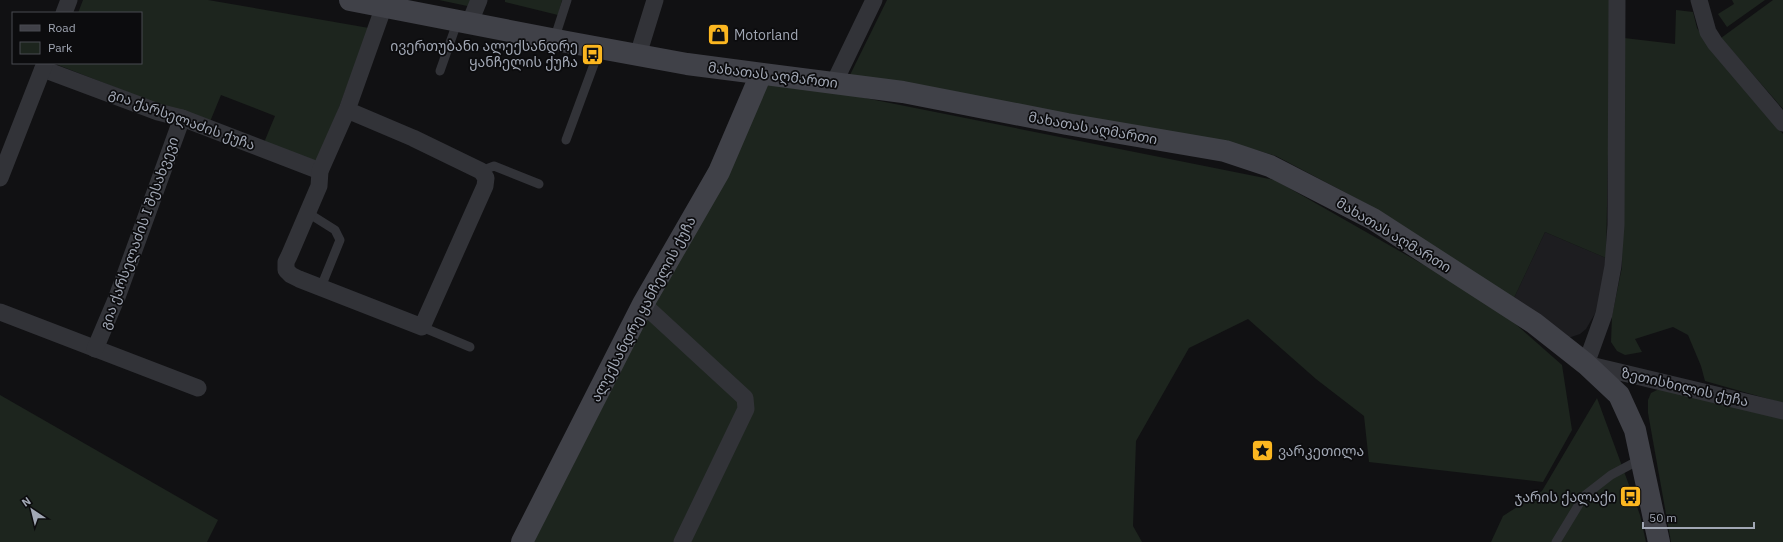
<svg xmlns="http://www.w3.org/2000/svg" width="1783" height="542" font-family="'IBM Plex Sans','Noto Sans Georgian',sans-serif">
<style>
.built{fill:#1d1d20}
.green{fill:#1d251e}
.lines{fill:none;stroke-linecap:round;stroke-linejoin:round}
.lane{stroke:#323338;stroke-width:9}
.street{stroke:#323338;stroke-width:17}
.secondary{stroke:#404148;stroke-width:22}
.labels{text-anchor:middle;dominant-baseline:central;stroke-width:3.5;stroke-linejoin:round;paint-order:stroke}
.poi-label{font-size:14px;fill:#a1a7b4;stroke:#0c0c0e;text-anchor:start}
.street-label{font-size:14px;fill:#a1a7b4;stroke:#0c0c0e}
</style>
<rect width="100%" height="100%" fill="#111113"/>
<polygon class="built" points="1545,232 1606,258 1600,305 1586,329 1580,334 1568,338 1513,300"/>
<g class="green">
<polygon points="83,0 208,0 369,28 318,163 263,145 275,116 221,95 209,124 58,65 59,63 141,63 141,13 78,13"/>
<polygon points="439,0 474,0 472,7"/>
<polygon points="505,0 562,0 558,15 505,2"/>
<polygon points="887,0 1611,0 1606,258 1545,232 1513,300 1367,204 1276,156 1236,144 848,79"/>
<polygon points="1732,0 1765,0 1727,27 1718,14 1734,4"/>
<polygon points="1773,0 1783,0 1783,109 1721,38"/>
<polygon points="1676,10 1693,12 1697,28 1706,42 1783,134 1783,403 1705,381 1701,366 1688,335 1673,327 1635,339 1642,352 1625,355 1617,351 1611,342 1612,316 1622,267 1624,38 1675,44"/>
<polygon points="755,76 1275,180 1494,305 1562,365 1572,430 1543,482 1369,462 1364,416 1316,379 1248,319 1189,348 1136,441 1133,526 1142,542 520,542"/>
<polygon points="1659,389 1783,419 1783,542 1671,542 1648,413 1648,400 1651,393"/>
<polygon points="0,395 218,520 207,542 0,542"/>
<polygon points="1597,398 1640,515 1646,542 1491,542 1503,516 1542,491"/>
</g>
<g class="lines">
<g class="lane">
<polyline points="554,40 567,0"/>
<polyline points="440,71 458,20"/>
<polyline points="566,140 600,48"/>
<polyline points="481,171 494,166 539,184"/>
<polyline points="308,213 335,230 340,240 321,287"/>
<polyline points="422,327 470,347"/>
<polyline points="1556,542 1584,496 1611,475 1641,459"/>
</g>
<g class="street">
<polyline points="1617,0 1616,225 1613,266 1604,314 1586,364 1783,411"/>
<polyline points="1699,0 1708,32 1715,43 1783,123"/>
<polyline points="64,13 69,0"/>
<polyline points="470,22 479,0"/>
<polyline points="638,55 655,0"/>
<polyline points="43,69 158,112 182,118 320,171"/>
<polyline points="834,83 874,0"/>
<polyline points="347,110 320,171 319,186 289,256 286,262 286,270 291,275 299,279 422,327 485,186 486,178 481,171 413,138 347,110 384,6"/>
<polyline points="0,178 45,63"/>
<polyline points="643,304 745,398 746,409 682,542"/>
<polyline points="0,312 198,388"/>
<polyline points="95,349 117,297 182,118"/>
</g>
<g class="secondary">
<polyline points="350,0 567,42 687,64 903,92 1067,124 1225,151 1270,166 1373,219 1534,323 1586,364 1619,395 1635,430 1659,542"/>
<polyline points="522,542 643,304 719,172 761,74"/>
</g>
</g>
<defs>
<symbol id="shop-square" viewBox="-11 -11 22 22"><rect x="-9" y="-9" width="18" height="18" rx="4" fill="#fcb720" stroke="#0c0c0e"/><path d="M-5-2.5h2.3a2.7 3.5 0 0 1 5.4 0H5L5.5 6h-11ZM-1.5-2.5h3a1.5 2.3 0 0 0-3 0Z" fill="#111"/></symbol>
<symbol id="bus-square" viewBox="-11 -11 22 22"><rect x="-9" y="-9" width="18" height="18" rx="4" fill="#fcb720" stroke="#0c0c0e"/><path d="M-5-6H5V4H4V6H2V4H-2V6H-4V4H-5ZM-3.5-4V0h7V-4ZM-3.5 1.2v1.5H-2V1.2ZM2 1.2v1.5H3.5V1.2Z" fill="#111"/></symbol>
<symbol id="sight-square" viewBox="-11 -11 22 22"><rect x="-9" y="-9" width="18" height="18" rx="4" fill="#fcb720" stroke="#0c0c0e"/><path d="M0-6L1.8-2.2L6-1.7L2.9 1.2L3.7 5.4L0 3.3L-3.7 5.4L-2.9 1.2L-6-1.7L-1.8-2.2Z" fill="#111"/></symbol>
</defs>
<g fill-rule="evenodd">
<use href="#shop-square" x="706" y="22" width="25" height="25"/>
<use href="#bus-square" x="580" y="42" width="25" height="25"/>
<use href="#sight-square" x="1250" y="438" width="25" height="25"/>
<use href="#bus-square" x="1618" y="484" width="25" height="25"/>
</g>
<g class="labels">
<g class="poi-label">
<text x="734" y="35">Motorland</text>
<text x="578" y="46" text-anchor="end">ივერთუბანი ალექსანდრე<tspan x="578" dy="16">ყანჩელის ქუჩა</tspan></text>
<text x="1278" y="451">ვარკეთილა</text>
<text x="1616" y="497" text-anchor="end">ჯარის ქალაქი</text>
</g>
<g class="street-label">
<text transform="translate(773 75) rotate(7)">მახათას აღმართი</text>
<text transform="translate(182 119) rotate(20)">გია ქარსელაძის ქუჩა</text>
<text transform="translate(1093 128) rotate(10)">მახათას აღმართი</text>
<text transform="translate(139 233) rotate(-70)">გია ქარსელაძის I შესახვევი</text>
<text transform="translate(1394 235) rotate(31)">მახათას აღმართი</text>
<text transform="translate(643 309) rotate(-62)">ალექსანდრე ყანჩელის ქუჩა</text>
<text transform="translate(1685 387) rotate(13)">ზეთისხილის ქუჩა</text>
</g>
</g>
<rect x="12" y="12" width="130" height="52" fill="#0c0c0e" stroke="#484a50"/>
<rect x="20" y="25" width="20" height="6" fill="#404148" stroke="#484a50"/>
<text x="48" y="32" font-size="12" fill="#a1a7b4">Road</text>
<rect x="20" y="42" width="20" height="12" fill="#1d251e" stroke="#484a50"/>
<text x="48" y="52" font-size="12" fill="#a1a7b4">Park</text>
<g transform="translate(32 510) rotate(325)" stroke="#0c0c0e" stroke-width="3" paint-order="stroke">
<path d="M0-3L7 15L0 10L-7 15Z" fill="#a1a7b4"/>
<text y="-6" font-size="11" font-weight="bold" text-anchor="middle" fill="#a1a7b4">N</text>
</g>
<path d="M1643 522v6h111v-6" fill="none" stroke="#a1a7b4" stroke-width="2"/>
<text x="1649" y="522" font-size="12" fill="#a1a7b4" stroke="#0c0c0e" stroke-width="3" paint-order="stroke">50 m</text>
</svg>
